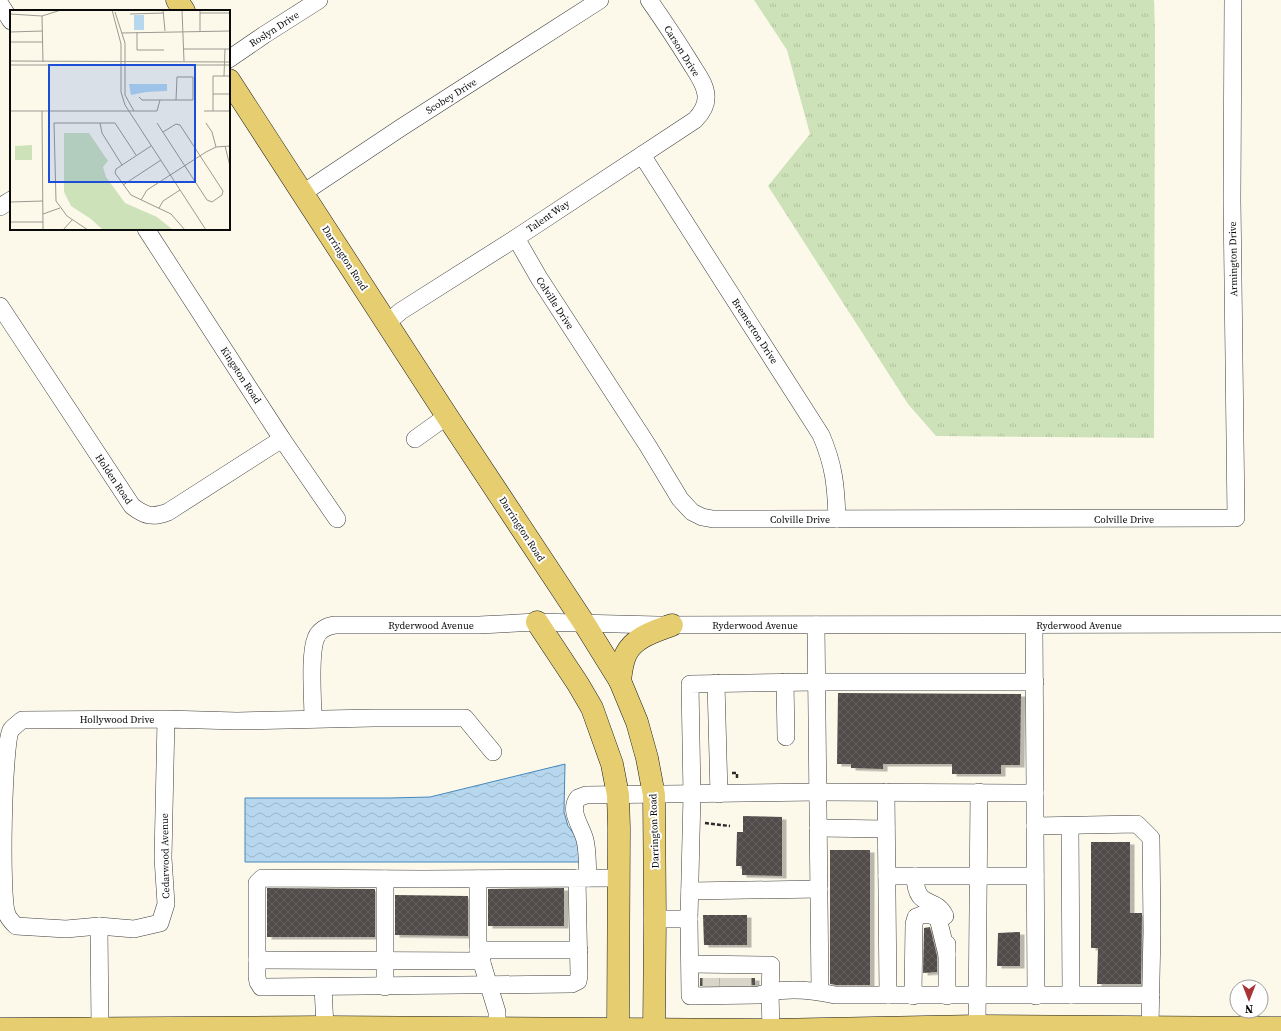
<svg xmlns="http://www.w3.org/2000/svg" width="1281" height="1031" font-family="'Source Serif 4',serif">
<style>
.grass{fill:url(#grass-tufts)}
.water{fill:url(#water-waves);stroke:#4688bb}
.building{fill:url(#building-cross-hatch);filter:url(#shadow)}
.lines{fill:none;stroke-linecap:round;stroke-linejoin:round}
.minor-tunnel{stroke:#d8d5c9;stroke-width:17;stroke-dasharray:17 8;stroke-linecap:butt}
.minor-casing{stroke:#3d3d3d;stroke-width:18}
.major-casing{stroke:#1b1b1b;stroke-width:23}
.path{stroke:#2c2c2c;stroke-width:2.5;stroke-dasharray:4 2;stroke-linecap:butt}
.minor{stroke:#fff;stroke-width:17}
.major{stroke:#e6ce70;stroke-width:22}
.labels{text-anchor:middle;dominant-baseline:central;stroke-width:4;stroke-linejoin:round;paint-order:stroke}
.street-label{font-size:10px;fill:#0a0a0a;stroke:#fff}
.inset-road{fill:none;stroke:#9b9991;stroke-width:1}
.view{fill:#1d4ed8;fill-opacity:0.15;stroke:#1d4ed8;stroke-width:2}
.inset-edge{fill:none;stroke:#0a0a0a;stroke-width:2}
</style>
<defs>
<pattern id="grass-tufts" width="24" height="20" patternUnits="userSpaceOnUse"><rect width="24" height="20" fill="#cde2b9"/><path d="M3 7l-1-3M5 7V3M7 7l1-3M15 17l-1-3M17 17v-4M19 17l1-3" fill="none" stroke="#afc19e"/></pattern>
<pattern id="water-waves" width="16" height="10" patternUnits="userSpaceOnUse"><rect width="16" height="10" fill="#b6d7ed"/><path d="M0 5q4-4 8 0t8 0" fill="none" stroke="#9bb7ca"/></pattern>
<pattern id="building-cross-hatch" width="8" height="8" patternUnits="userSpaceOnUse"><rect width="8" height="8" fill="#514c48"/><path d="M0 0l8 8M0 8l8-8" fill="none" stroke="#65615e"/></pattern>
<filter id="shadow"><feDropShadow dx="4.5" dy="2.5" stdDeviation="0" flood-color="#0004"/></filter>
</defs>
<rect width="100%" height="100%" fill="#fcf9eb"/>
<polygon class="grass" points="754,0 1154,0 1155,30 1154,438 936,436 908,404 768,186 810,134 787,50"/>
<polygon class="water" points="565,764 564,812 568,826 574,834 579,843 580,862 245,862 245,798 389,798 430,797"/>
<g class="building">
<polygon points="838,693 1021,694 1020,765 1001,765 1001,774 952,774 952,764 883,764 883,769 851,768 851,764 837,764"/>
<polygon points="743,816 782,817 782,876 742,875 742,866 736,866 737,832 743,832"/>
<polygon points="1091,842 1130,842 1130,913 1142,913 1141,984 1097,984 1098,948 1091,948"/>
<polygon points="830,850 870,850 870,985 836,985 830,984"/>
<polygon points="267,888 375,889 375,937 267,937"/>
<polygon points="564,888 564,926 488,926 488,889"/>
<polygon points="395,895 468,896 468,936 395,935"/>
<polygon points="703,915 747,915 747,945 704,945"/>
<polygon points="930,927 937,956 937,972 923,973 924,928"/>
<polygon points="1020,932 1020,966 997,966 998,933"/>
<polygon points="700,978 755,978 755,985 700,986"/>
</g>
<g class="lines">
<g class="minor-tunnel">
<polyline points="711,978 711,992"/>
<polyline points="728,978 728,992"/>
<polyline points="743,978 743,993"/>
</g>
<defs>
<g id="minor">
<polyline points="0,4 11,21"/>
<polyline points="229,59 264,35 319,0"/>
<path d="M642 155 821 435C834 465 836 486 837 519"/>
<polyline points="303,193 402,127 600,0"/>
<polyline points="0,207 11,200"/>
<polyline points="146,229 282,439 337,519"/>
<polyline points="516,238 539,278 648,446 680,499 692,512 702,517 713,519 1236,518 1232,200 1233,0"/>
<path d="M0 306 132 506C145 516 152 518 168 512L282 439"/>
<path d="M387 323 401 311 516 238 695 120C702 113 707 105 706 95 705 83 696 72 690 62 677 41 663 20 649 0"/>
<polyline points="415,439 447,416"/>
<polyline points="816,625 820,991"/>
<polyline points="785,682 786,737"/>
<polyline points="716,683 719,794"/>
<path d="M166 719 163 858 166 904 160 923 134 929 99 926 66 929 16 926C13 923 8 918 7 914 0 899 3 742 11 730 14 726 19 723 22 720L166 719 237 721 373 718H465L493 752"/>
<path d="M313 719C313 700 309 654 316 638 319 630 327 626 335 625H479L537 622 658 625 1281 624"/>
<polyline points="886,792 888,995"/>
<polyline points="1035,793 1035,826 1137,824 1151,838 1152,931 1150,1027"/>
<polyline points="1035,826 1036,996"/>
<polyline points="1070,826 1071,995"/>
<polyline points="818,828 886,829"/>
<polyline points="887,876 1035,876"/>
<path d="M915 876C916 911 935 895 945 916"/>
<polyline points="577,878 579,976 578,981 572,984 266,987 261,987 258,982 257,977 257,883 262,878 422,879 618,878"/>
<path d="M588 878C587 865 588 852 585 840 582 827 568 811 578 798L586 795 818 792 1035 793 1034 625"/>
<polyline points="478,879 478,950 497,1012 497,1027"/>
<polyline points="690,891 819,889"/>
<polyline points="655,919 689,919 692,795 690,684 817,682 1035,682"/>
<polyline points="689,919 690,996 759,995 770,992 771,1030"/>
<polyline points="99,926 100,1029"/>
<polyline points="947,944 947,996"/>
<polyline points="478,950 579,950"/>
<polyline points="257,960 482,961"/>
<path d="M690 964 771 965 770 992C792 988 813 990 835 995H1151"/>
<polyline points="323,987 325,1027"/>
<polyline points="385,987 385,879"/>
<path d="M913 996 914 924 916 917C924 913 930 914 938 918L947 955"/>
<polyline points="977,1026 979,792"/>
</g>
<g id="major">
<polyline points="177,0 184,11"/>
<polyline points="229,80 447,416 584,623 620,681 637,722 647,758 654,795 655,919 654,1031"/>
<polyline points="537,622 578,684 592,708 612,764 618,795 619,828 618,1031"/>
<path d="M620 681C621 672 622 662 626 654 634 637 656 631 672 625"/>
<polyline points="0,1029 325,1027 771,1030 977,1026 1281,1028"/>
</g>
</defs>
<use href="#minor" class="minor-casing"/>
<use href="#major" class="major-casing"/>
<g class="path">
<polyline points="732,773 737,773 737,780"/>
<polyline points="705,823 730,826"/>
</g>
<use href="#minor" class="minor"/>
<use href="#major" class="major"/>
</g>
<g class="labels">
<g class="street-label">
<text transform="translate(274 29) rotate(-33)">Roslyn Drive</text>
<text transform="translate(682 51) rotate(58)">Carson Drive</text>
<text transform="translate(451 96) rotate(-32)">Scobey Drive</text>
<text transform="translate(548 216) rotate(-34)">Talent Way</text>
<text transform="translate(345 258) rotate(57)">Darrington Road</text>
<text transform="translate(1233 259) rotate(-91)">Armington Drive</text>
<text transform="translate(555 303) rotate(57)">Colville Drive</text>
<text transform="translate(755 331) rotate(57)">Bremerton Drive</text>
<text transform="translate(241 375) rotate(57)">Kingston Road</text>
<text transform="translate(114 479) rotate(56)">Holden Road</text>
<text x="800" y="519">Colville Drive</text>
<text x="1124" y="519">Colville Drive</text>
<text transform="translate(522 529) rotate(57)">Darrington Road</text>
<text x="431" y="625">Ryderwood Avenue</text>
<text x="755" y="625">Ryderwood Avenue</text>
<text x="1079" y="625">Ryderwood Avenue</text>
<text x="117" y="719">Hollywood Drive</text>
<text transform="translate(654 831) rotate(-92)">Darrington Road</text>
<text transform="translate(165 856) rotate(-91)">Cedarwood Avenue</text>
</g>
</g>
<g transform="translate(10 10)">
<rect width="220" height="220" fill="#fcf9eb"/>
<path d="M54 123H79L98 151 93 157 96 167 115 193 147 207 163 220H93L81 209 61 196 54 182Z" fill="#cde2b9"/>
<path d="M22 135V150H5V136Z" fill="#cde2b9"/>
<path d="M124 5H134V20H124ZM119 74H157V81L136 82 121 85Z" fill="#b6d7ed"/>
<path class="inset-road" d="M102 0 111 34V82L115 95 196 220M153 0 155 21M172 0 174 51M190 0V21M105 2 115 33V85L124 101M190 3H220M0 4 32 6 51 0M120 4 154 3M32 6 33 52M0 22 33 21M127 22V40H154M112 23 220 21M0 32H33M174 39H220M0 51 220 52M0 55H220M214 66 215 39M203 84H220M129 87 132 90H183V67H167L166 90M0 101H147L150 90M32 101 33 220M194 101H220M203 101V66H220M90 113 92 123 112 155M147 113 197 190 202 192 212 185 213 181 170 115 166 114 153 122M196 113 202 122 206 137M141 136 106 159 105 163 121 185 161 204 175 220M215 136 220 156M113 175 151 150M131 190 137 180 196 142 206 137 220 136M0 192 33 191M149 198 153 191 170 180M33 204 50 198M0 212H33M53 220 62 210M78 220 57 206 46 191 44 113H105L126 145"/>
<path class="view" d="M39 55H185V172H39Z"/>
<rect width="220" height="220" class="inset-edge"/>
</g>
<g transform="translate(1249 999) rotate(180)"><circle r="19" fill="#ffffff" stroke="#9d9d9d"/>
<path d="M0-3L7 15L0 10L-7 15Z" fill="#a73537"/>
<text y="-6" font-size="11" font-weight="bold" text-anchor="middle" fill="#0a0a0a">N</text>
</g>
</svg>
